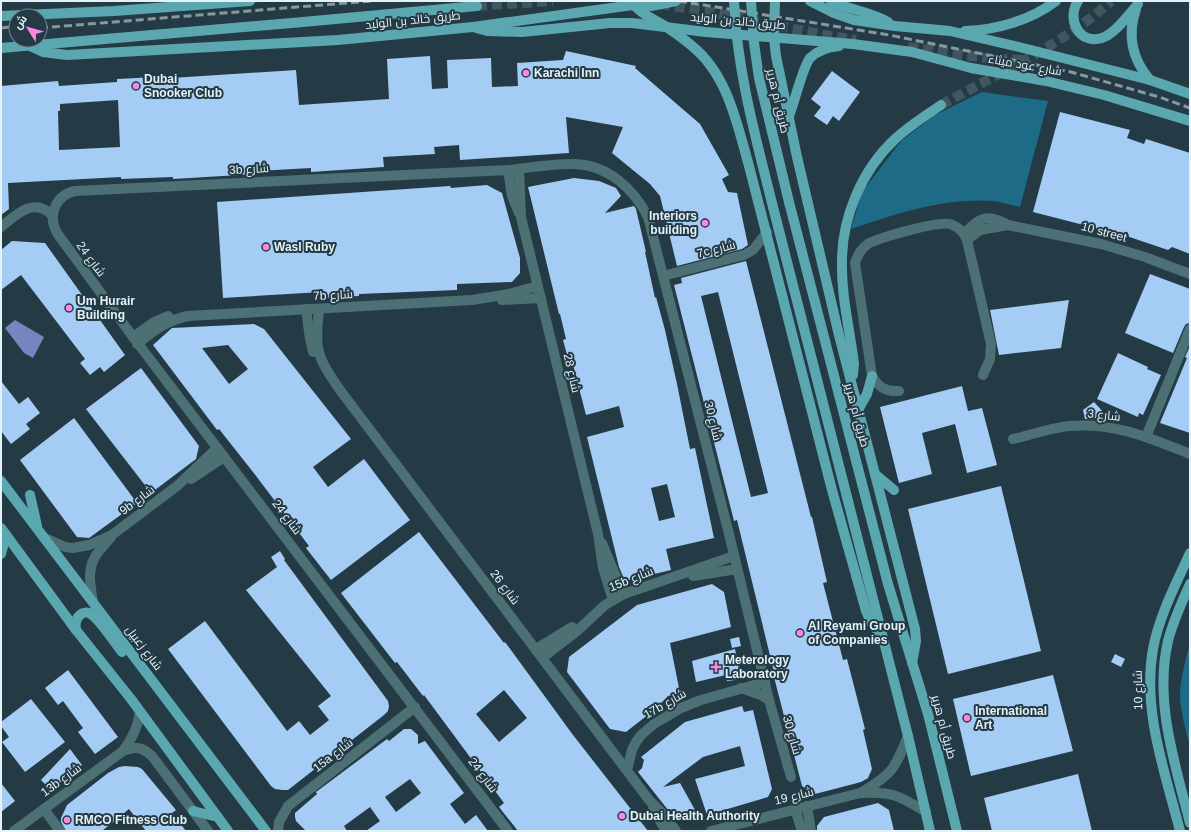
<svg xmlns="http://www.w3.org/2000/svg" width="1191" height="832" font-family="Arial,Cairo,sans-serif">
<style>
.green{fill:#1e6b88}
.water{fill:#7585bf}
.building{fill:#a5ccf5;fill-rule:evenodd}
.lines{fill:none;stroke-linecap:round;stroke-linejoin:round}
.major-tunnel{stroke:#415760;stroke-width:10;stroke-dasharray:10 5;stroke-linecap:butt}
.minor{stroke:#4d7074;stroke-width:10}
.major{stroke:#5ba7b0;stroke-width:10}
.rail{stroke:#8699a0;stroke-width:3;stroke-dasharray:8 4;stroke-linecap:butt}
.major-bridge{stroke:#5ba7b0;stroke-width:10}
.poi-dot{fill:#fd86e1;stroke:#243b45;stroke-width:1.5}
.labels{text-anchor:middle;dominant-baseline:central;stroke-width:4;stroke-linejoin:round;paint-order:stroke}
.street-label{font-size:12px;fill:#e5f3f9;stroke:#243b45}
.poi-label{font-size:12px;font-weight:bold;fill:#e5f3f9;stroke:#243b45;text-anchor:start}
</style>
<rect width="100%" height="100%" fill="#243b45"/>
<g class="green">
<path d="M982 92 1048 101 1020 207C1011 205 1002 202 993 201 946 197 894 214 851 229L862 192 901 141 935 115Z"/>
<path d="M1190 642V748C1186 730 1180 712 1180 693 1181 676 1186 659 1190 642Z"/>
</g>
<polygon class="water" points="15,320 44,337 33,358 24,353 5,328"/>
<g class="building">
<path d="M566 51 636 66 635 68 700 124 729 175 722 179 728 192 737 193 748 245 742 249 677 266 660 196 650 184 612 153 623 127 566 117 569 153 460 160 459 145 434 147 435 154 383 157 384 167 311 172V168L257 171 258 174 173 179V177L121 179V177L8 183 9 209 1 215V86L58 81 59 86 117 82V79L156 77V79L296 70 299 105 389 99 387 59 430 56 432 89 448 88 447 60 491 58 492 87 518 86 517 63 563 60ZM118 100 120 147 59 150 58 111H60V104Z"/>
<polygon points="832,71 860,92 839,121 833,116 827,125 814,116 821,107 811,99"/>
<polygon points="1060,112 1130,130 1127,138 1144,144 1146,139 1190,153 1190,254 1172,247 1168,250 1103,228 1103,230 1033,212"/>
<path d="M574 178 599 181 616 188 621 196 605 213 634 206 636 209 646 252H645L655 298 656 297 665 330 677 384 690 449 695 448 714 538 666 549 671 570 625 581 619 567 587 437 624 427 619 406 586 415 572 361 569 362 563 340 566 339 560 314H559L528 187ZM667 484 675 517 659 521 651 488Z"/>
<polygon points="487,185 502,193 520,258 520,273 512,282 457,284 457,290 359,294 359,296 322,298 322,292 223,298 217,202 450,186 451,188"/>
<polygon points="12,241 45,243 125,355 104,372 100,367 90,375 80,363 85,359 21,275 1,290 1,250"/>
<path d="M746 261 811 517H812L827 582 823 583 843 660 847 659 865 729 863 730 872 769 868 778 861 782 815 794 802 786 774 677 775 676 737 520 734 521 674 285 682 283 681 278ZM718 292 768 493 751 497 701 296Z"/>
<polygon points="1150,274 1190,289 1190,323 1186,324 1184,327 1173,353 1125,333"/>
<polygon points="1069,300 1061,348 999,355 990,310"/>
<path d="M254 324 264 329 351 439 313 467 328 487 364 459 410 520 331 580 306 548 309 546 253 472 219 429 217 430 153 345 172 328ZM228 345 248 369 229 384 202 348Z"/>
<polygon points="1190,346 1190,433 1160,423 1187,358 1185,357"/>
<polygon points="1118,353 1148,367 1147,369 1161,375 1143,415 1139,413 1138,417 1097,399"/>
<polygon points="141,368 199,446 196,459 151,493 86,409"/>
<polygon points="1,381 19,404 28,397 40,413 26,424 30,429 11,444 1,431"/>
<polygon points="962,386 968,411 982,408 997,465 967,473 955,424 922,433 932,474 899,483 880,407"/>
<polygon points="1094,402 1106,415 1091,419 1085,419 1083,410"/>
<polygon points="74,418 137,503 89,538 77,537 20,460"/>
<polygon points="1001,486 1041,651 948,674 908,509"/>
<path d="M419 532 504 643 505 642 573 735 648 831H518L499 807 504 803 424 695 423 696 397 662 395 663 341 593ZM504 690 527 718 499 742 476 714Z"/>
<polygon points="280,551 285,559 284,560 388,701 389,706 388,711 384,715 288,790 282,790 275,789 271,786 168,649 205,621 287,731 299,721 310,735 329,720 318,706 331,696 246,590 277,567 271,557"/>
<polygon points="712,584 724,592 731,627 670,643 680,693 668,696 654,710 626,732 610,729 567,672 569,657 637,605"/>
<polygon points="739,637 741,646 732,648 730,639"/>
<polygon points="735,649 740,674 740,677 735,680 727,681 726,675 696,682 692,661"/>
<polygon points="1115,654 1125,659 1121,667 1111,662"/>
<polygon points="68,670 118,737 95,754 78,732 83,728 63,701 58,705 45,688"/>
<polygon points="1053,675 1073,751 971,776 953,699"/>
<polygon points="31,699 65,742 25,772 2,742 9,737 1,726 1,722"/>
<polygon points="742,706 744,712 753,710 772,789 768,797 707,815 695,779 745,766 740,746 703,757 663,787 680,783 699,817 684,821 676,820 638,772 642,768 644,760 641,757 685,722"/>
<path d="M404 729H411L418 735V744L425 741 464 793 450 804 465 824 476 815 488 831H366L380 821 370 807 344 826 347 831H306L296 821 295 817V813L317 794 316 792 387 739 389 741ZM410 779 421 793 396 812 385 797Z"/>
<polygon points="70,749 82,765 56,786 53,783 48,787 41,780"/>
<polygon points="125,766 138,767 142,769 176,810 172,813 186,831 146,831 129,809 102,831 66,831 61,822 61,818 67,805 108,773 119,767"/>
<polygon points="1078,774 1092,831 992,831 984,798"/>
<polygon points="1,783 15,801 1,812"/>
<polygon points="878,803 889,810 894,831 817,831 817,826 824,817"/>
</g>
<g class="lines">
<g class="major-tunnel">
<polyline points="660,4 710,12 830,36 856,40"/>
<polyline points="477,6 553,1"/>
<polyline points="908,47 985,58 1024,60"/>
<path d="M941 105C997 74 1064 44 1111 1"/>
</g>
<g class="minor">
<polyline points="519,169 521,217 598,534 603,568 613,600"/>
<polyline points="508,170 512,196 519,213"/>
<path d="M1 227C17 214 33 197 52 215"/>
<path d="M964 234C979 217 988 213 1008 225"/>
<polyline points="967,240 980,230 1008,225 1101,244 1145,257 1190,274"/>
<polyline points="663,276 744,255 753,250 767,232"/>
<polyline points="502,300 541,298"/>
<polyline points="306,309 310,339 313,352"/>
<path d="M319 309C318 322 315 339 319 352 322 366 333 379 340 390L649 800 664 815 676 831"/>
<polyline points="133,337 154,322 168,316"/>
<path d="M137 344C154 331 167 320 188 316L472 300 509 294 538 286"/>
<path d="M899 391C886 392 878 387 872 376L855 263C858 254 861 249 869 243 883 237 937 221 950 224 959 227 964 232 967 240L991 344 990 359 983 375"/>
<polyline points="1146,437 1190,329"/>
<path d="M1013 439C1031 435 1050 428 1069 426 1115 422 1149 438 1190 454"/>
<polyline points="191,479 224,457"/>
<polyline points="43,537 65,547 73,548 89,545 112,535 177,486 217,448"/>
<polyline points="602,543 616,577 624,594"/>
<polyline points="693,576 737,569"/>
<path d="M93 602C90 583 86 567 99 551 103 547 107 542 111 537"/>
<polyline points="536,649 572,627"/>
<polyline points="542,658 577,631 605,605 624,594 734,556"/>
<polyline points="741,688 761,695 769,700"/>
<path d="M123 751C132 739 138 727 140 712"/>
<polyline points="627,770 632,750 636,742 641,735 654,724 681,708 701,700 765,682"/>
<path d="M862 792C893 774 895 768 908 736"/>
<polyline points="807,806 811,831"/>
<polyline points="44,809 60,831"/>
<polyline points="653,809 666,831"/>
<polyline points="795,809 802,831"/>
<path d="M14 831 123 751C136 746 142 747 152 756L208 831"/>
<polyline points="278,831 279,822 288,806 415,707"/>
<path d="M508 831 133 337 57 233C47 215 56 195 75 191L508 170C530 168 553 163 575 164 608 165 634 189 648 217L729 534 769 700 791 777"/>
<path d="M711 831 860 793C892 791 900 796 926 812"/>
</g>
<g class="major">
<path d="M631 1C639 13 653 19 665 26 674 32 684 39 692 46 728 75 737 124 749 166L832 490 866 611 872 624 882 636"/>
<polyline points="775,1 774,38 776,56 797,157 839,335 915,629 916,641 912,663"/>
<polyline points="810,1 834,13 854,20 895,26 950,31 1019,47 1150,80 1190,94"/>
<path d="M831 1C850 10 871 12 888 22"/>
<path d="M1078 1C1066 19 1079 45 1102 38 1115 34 1129 14 1138 4"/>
<path d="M1136 9C1127 35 1132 59 1150 80"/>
<polyline points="1,16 114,11 250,1"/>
<polyline points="473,27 487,31 522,32 610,23 632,23 706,32 853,44 912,52 971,68 1046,81 1104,95 1190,121"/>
<path d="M965 31C997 30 1031 20 1056 1"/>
<polyline points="28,45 43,52 67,55 338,40 473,27 633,5 651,6 676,1"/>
<polyline points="1,48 292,23 477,6"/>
<path d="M789 116C794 104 803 66 810 58 818 50 829 47 839 46"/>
<polyline points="789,202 888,584 928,714 957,831"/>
<polyline points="773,207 908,736 930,831"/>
<path d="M853 375 854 364C850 330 841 296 842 261 842 217 862 170 895 139 909 126 925 116 941 105"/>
<polyline points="859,408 867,394 872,376"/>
<polyline points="875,474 894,490"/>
<polyline points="1,481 266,831"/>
<polyline points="30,495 37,526"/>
<polyline points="1,528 76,630 131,699 228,831"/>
<polyline points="1,554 6,535"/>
<path d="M1190 584C1182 602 1173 621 1168 641 1154 701 1175 764 1190 823"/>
<path d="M76 630C75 624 75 619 80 615 82 613 86 612 89 613 97 616 116 644 122 652"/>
<polyline points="193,811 218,817"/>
<path d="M1180 831C1165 772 1142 710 1153 649 1159 616 1176 584 1190 553"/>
</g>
<g class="rail">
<polyline points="679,1 889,35 1071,72 1159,97 1190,108"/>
<polyline points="1,28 16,26"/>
<polyline points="40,28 371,1"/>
</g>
<g class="major-bridge">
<path d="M734 1C737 71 756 139 773 207"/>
<polyline points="751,1 754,43 759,78 789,202"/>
</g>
</g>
<g class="poi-dot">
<circle cx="526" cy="73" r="4"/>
<circle cx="136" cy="86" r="4"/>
<circle cx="705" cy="223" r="4"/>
<circle cx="266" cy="247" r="4"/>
<circle cx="69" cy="308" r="4"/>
<circle cx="800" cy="633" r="4"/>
<path d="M714 661h4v4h4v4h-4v4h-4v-4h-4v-4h4z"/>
<circle cx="967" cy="718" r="4"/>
<circle cx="622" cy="816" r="4"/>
<circle cx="67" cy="820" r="4"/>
</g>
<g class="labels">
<g class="street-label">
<text transform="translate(413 20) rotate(-6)">طريق خالد بن الوليد</text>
<text transform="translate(738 21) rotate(5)">طريق خالد بن الوليد</text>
<text transform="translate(1025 65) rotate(10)">شارع عود ميثاء</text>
<text transform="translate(778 101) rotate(77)">طريق أم هرير</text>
<text transform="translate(249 169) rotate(-3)">3b شارع</text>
<text transform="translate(1104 232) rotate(15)">10 street</text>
<text transform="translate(716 249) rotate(-14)">7c شارع</text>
<text transform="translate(91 259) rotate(54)">شارع 24</text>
<text transform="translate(333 295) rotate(-3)">7b شارع</text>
<text transform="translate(572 373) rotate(77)">شارع 28</text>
<text transform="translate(857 415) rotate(75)">طريق أم هرير</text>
<text transform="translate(1104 415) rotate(6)">شارع 3</text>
<text transform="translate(713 421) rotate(76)">شارع 30</text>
<text transform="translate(137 500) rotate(-37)">9b شارع</text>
<text transform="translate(287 517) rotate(53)">شارع 24</text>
<text transform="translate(631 579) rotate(-22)">15b شارع</text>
<text transform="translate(505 587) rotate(53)">شارع 26</text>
<text transform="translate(144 648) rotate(53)">شارع زعبيل</text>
<text transform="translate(1138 690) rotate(-91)">شارع 10</text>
<text transform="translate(665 704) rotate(-30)">17b شارع</text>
<text transform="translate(944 727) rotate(75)">طريق أم هرير</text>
<text transform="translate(792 735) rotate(74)">شارع 30</text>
<text transform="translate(333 755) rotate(-38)">15a شارع</text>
<text transform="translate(483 775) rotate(53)">شارع 24</text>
<text transform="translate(61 780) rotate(-36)">13b شارع</text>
<text transform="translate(794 796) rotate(-14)">شارع 19</text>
</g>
<g class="poi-label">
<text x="534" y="73">Karachi Inn</text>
<text x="144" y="79">Dubai<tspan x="144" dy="14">Snooker Club</tspan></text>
<text x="697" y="216" text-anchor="end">Interiors<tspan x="697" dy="14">building</tspan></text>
<text x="274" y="247">Wasl Ruby</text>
<text x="77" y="301">Um Hurair<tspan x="77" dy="14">Building</tspan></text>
<text x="808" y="626">Al Reyami Group<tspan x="808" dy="14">of Companies</tspan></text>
<text x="725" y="660">Meterology<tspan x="725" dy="14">Laboratory</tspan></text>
<text x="975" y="711">International<tspan x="975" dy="14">Art</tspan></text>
<text x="630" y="816">Dubai Health Authority</text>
<text x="75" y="820">RMCO Fitness Club</text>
</g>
</g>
<rect width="1191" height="832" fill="none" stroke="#e5f3f9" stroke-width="4"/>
<g transform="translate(28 28) rotate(307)"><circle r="19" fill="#243b45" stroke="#71858d"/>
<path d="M0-3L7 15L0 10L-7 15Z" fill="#fd86e1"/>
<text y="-6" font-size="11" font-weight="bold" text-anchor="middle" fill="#e5f3f9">ش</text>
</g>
</svg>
